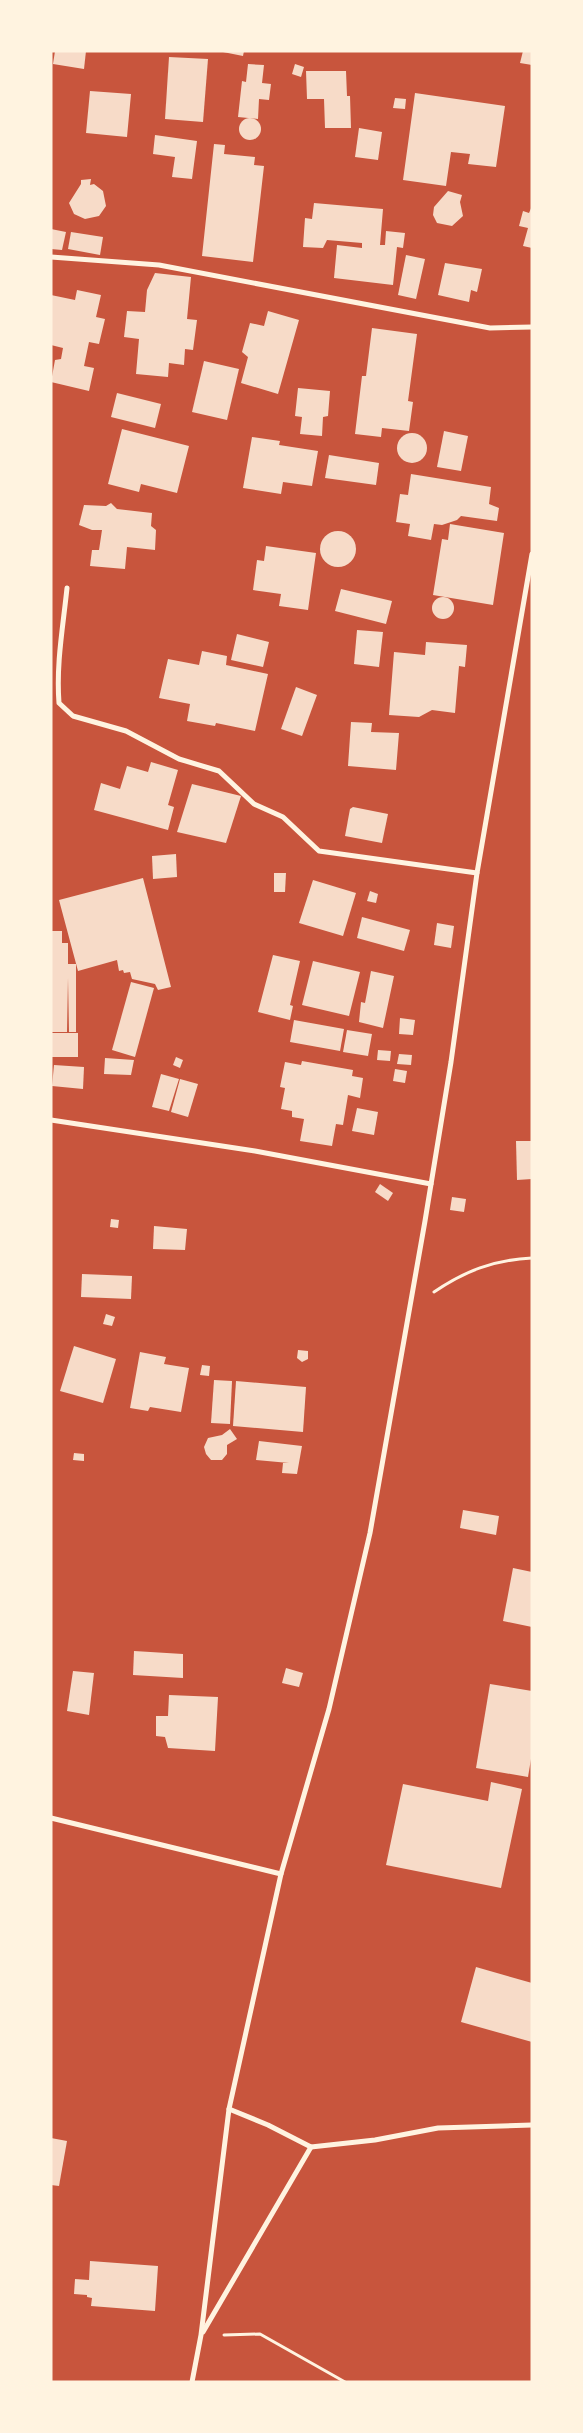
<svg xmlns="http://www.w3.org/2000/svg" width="583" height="2433" font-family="Mulish,sans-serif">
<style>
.building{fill:#f7dbc8}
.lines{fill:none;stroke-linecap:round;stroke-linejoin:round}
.path{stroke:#fff3e0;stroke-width:3}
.minor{stroke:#fff3e0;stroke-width:5}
</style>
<rect width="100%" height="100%" fill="#c8553d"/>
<g class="building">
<polygon points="55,51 86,51 84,69 53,64"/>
<polygon points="218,51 244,51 243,56"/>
<polygon points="523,51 532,51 532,65 520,63"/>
<polygon points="169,57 208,59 203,122 165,119"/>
<polygon points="248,64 264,65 262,83 271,84 269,100 259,99 258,119 238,117 242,81 246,82"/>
<polygon points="295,64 304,67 301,77 292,74"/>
<polygon points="306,71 346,71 347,96 350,96 351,128 325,128 324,99 307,99"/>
<polygon points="90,91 131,94 127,137 86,133"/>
<polygon points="415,93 505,106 496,167 468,164 470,154 451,152 446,186 403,180"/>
<polygon points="395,98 406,99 405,109 393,108"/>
<circle cx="250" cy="129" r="11"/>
<polygon points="359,128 382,132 378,160 355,157"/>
<polygon points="155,135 197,141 192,179 172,177 175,157 153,154"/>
<polygon points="214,144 225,145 224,154 255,157 254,165 264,166 253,262 202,256"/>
<polygon points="91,179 90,185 94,184 103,191 106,206 99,216 85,219 74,214 69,203 81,184 81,180"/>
<polygon points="448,191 462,195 460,202 463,216 452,226 437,223 433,215 434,207"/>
<polygon points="314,203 383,209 380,245 385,245 386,231 405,233 403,248 397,247 393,285 334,278 337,245 362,248 362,243 327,240 323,248 303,247 305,218 312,219"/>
<polygon points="532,206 532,248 523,246 528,228 519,226 523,211 529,213"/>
<polygon points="51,229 66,232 62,250 51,249"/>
<polygon points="71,232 103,237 100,255 68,249"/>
<polygon points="406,255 425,259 416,299 398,295"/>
<polygon points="445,263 482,269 477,292 471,290 469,302 438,295"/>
<polygon points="155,273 191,277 187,319 197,320 193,350 185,349 184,365 169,363 168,377 136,374 139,339 124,337 127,311 145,312 147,290"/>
<polygon points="77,290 101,295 96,317 105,319 99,344 89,342 84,366 94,368 89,391 51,382 55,360 61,359 63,348 51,345 51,295 75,300"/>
<polygon points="268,311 299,320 278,394 241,383 248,357 242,352 250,323 264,326"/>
<polygon points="372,328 417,334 408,401 413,402 409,431 382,428 381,437 355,434 362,376 366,376"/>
<polygon points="204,361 239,369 227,420 192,412"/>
<polygon points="298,388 330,391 328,416 323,417 322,436 300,434 302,417 295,416"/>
<polygon points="117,393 161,404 155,428 111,417"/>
<polygon points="122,429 189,446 177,493 141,484 139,492 108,484"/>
<polygon points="444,431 468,436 461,471 437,467"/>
<circle cx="412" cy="448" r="15"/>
<polygon points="252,437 280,441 279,445 318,451 312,486 283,482 281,494 243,488"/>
<polygon points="329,455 379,463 376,485 325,478"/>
<polygon points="411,474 491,487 489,504 499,508 497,521 461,516 457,520 442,525 434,524 431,540 408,536 410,524 396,522 400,494 408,495"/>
<polygon points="111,503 117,509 152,513 151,526 156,530 155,550 127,547 125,569 90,566 92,550 99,550 102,530 92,530 79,525 84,505 106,506"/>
<polygon points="450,524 504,533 493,605 433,595 442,539 448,540"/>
<circle cx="338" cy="549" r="18"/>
<polygon points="266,546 316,553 308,610 279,606 281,594 253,590 257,560 264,561"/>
<polygon points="341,589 392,601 386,624 335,611"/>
<circle cx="443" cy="608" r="11"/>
<polygon points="357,630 383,632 379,667 354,664"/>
<polygon points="237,634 269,642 263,667 231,660"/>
<polygon points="426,642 467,645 465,667 459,666 455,713 432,710 419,717 389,715 394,652 425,655"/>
<polygon points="202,651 227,656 226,665 268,674 255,731 216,723 215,726 187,721 190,704 159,698 168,659 199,665"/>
<polygon points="296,687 317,695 302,736 281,729"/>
<polygon points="351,722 372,723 371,732 399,733 396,770 348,766"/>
<polygon points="151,762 178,770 168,805 174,807 168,830 94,810 101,783 120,789 127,766 148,772"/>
<polygon points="192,784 241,796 226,843 177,832"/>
<polygon points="353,807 388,814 382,843 345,836 350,809"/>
<polygon points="176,854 177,877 153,879 152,856"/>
<polygon points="274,873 286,873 285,892 274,892"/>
<polygon points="143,878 171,987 158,990 155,984 132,979 130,972 124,973 123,970 119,971 117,960 78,971 59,900"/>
<polygon points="313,880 356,893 343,936 299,923"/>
<polygon points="370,891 378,894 376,903 367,901"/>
<polygon points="362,917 410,930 404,951 357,938"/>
<polygon points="437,923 454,926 451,948 434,945"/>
<polygon points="52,931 62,931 62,943 68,943 68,964 76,964 76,1032 69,1032 68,978 67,1032 51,1032"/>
<polygon points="273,955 300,961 290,1005 293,1006 290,1020 258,1012"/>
<polygon points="313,961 360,972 349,1016 302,1005"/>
<polygon points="371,971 394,976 383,1028 359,1022 361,1002 365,1003"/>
<polygon points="131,982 154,988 135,1057 112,1050"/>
<polygon points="400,1018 415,1020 413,1035 399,1034"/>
<polygon points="294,1020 344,1029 340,1051 290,1042"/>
<polygon points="347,1030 372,1034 368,1056 343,1052"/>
<rect x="51" y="1033" width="27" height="24"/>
<polygon points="378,1050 391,1051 390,1061 377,1060"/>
<polygon points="399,1054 412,1055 411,1065 397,1064"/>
<polygon points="176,1057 183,1060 180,1068 173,1065"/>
<polygon points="105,1058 134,1060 131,1075 104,1074"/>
<polygon points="302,1061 353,1070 352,1076 363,1078 360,1098 348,1095 343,1125 336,1124 332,1146 300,1141 304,1119 292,1117 292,1111 281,1109 285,1088 280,1087 285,1062 301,1065"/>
<polygon points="54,1065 84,1067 83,1089 52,1086"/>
<polygon points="395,1069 407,1071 405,1083 393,1081"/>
<polygon points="161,1074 179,1079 169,1111 152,1107"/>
<polygon points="180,1079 198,1084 188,1117 171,1112"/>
<polygon points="357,1108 378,1112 374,1135 352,1131"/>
<polygon points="516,1141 532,1141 532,1179 517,1180"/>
<polygon points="380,1184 393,1193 388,1201 375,1192"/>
<polygon points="452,1197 466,1199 464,1212 450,1210"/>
<polygon points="111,1219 119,1220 118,1228 110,1227"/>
<polygon points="154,1226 187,1229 185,1250 153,1249"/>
<polygon points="82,1274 132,1276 131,1299 81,1297"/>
<polygon points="106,1314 115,1317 112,1326 103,1324"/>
<polygon points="74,1346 116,1359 103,1403 60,1391"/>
<polygon points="298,1350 308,1351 308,1359 302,1362 297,1358"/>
<polygon points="140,1352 166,1357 164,1364 189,1368 181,1412 150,1407 148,1411 130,1408"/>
<polygon points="202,1365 210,1366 209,1376 200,1375"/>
<polygon points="214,1380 232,1381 230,1424 211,1423"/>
<polygon points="236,1381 306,1387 303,1432 233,1426"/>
<polygon points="230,1429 237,1439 227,1445 227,1454 222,1460 211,1460 206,1454 204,1447 208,1438 222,1435"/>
<polygon points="259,1441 302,1446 297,1474 282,1473 283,1463 289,1463 256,1460"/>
<polygon points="74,1453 84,1454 84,1461 73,1460"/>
<polygon points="463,1510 499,1516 496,1535 460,1528"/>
<polygon points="513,1568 532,1572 532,1627 503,1621"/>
<polygon points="134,1651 183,1654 183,1678 133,1675"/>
<polygon points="286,1668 303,1673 299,1687 282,1683"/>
<polygon points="73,1671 94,1673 89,1715 67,1711"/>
<polygon points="490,1684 532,1691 532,1753 528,1777 476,1768"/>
<polygon points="169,1695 218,1697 215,1751 168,1748 165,1737 156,1736 156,1716 168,1716"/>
<polygon points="491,1782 522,1789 501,1888 386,1865 403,1784 488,1801"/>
<polygon points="476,1967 532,1983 532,2042 461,2022"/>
<polygon points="51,2138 67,2141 59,2186 51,2185"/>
<polygon points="90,2261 158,2266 155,2311 91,2306 92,2298 87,2297 87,2295 74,2294 75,2279 89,2280"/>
</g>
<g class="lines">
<g class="path">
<path d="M434 1292C465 1271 493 1260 532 1258"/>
<polyline points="224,2335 260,2334 345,2382"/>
</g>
<g class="minor">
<polyline points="51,257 159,265 490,328 532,327"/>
<path d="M67 588C63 627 56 664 59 703L73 716 126 731 179 759 219 771 254 804 283 817 319 851 477 873"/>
<polyline points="51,1120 255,1151 431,1184"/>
<polyline points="51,1818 281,1874"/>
<polyline points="229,2109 268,2125 311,2147 375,2140 438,2128 532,2125"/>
<polyline points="203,2332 311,2147"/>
<polyline points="192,2382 201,2335 229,2109 281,1874 329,1709 370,1533 425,1221 451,1062 477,873 532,554"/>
</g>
</g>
<rect width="583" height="2433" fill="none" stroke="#fff3e0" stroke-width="105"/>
</svg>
